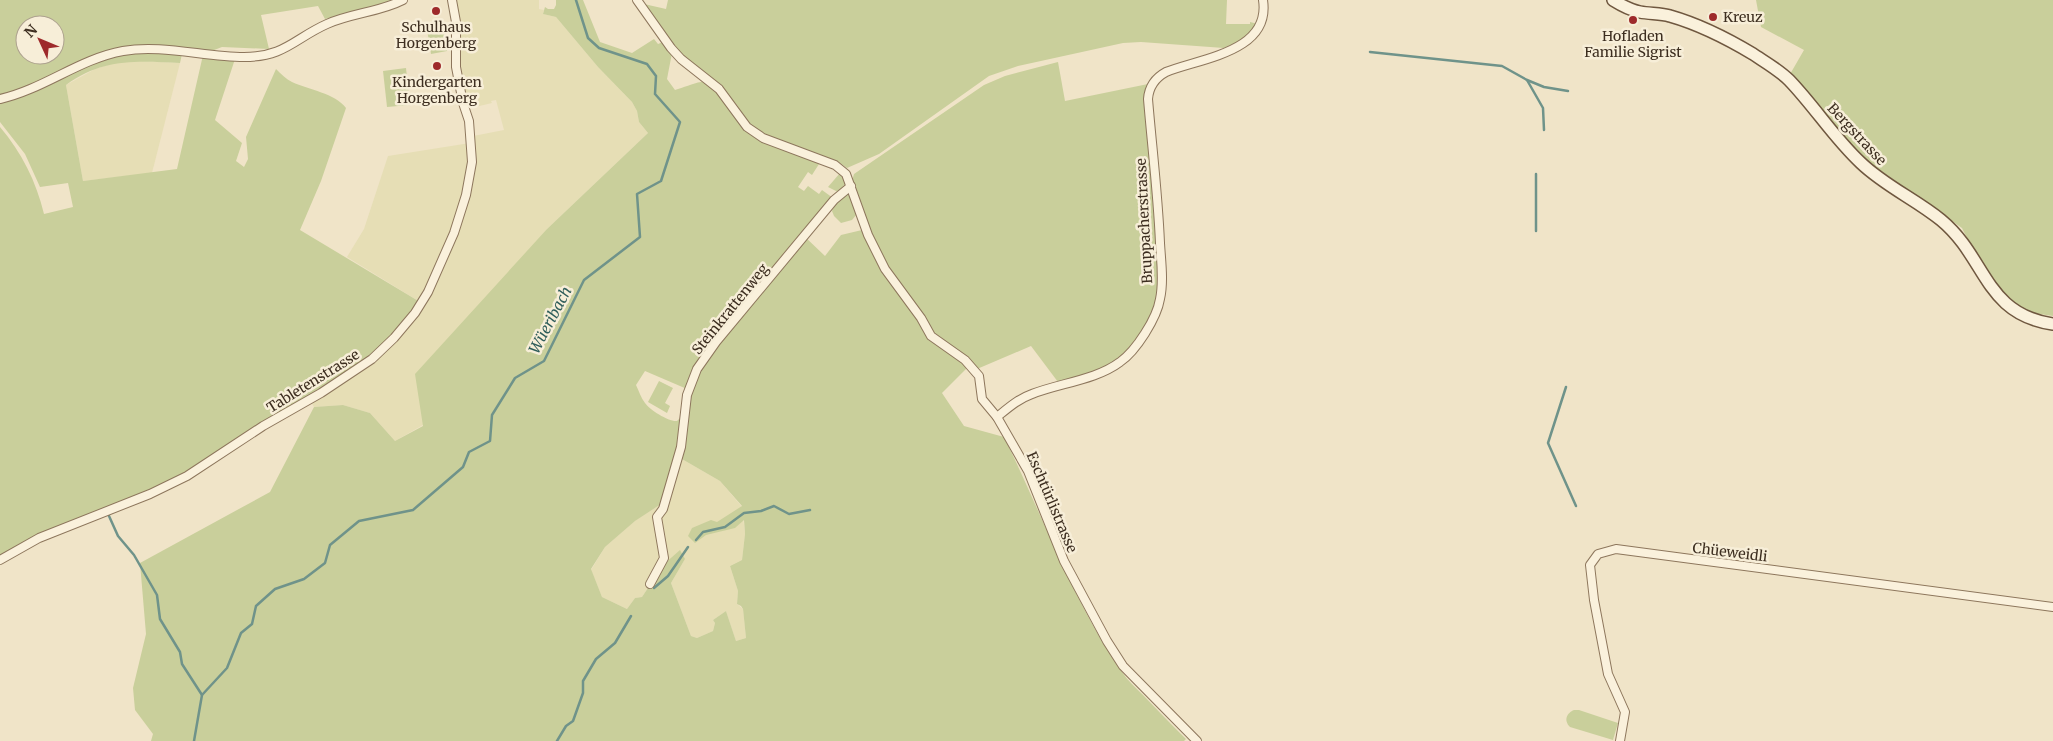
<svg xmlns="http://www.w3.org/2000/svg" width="2053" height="741" font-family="Merriweather,serif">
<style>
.farmland{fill:#e6deb5}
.green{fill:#c9cf9b;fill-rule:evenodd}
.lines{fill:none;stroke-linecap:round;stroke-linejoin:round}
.stream{stroke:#6f938a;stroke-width:2.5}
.street-casing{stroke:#8d765c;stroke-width:10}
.secondary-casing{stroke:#6f573f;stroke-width:14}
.street{stroke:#faf1dc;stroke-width:8}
.secondary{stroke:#faf1dc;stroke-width:11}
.poi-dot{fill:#9e2a2b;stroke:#f7eed8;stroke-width:2}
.labels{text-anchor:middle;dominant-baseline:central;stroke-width:5;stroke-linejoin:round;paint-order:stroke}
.poi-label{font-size:14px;fill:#3d2e20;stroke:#f7eed8}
.street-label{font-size:14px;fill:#3d2e20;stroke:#f7eed8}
.water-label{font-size:15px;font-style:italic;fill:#2f5d5a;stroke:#f7eed8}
</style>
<rect width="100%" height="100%" fill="#f0e4c8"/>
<g class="farmland">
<polygon points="454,0 539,0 539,9 544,10 543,14 556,17 598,67 632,102 637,111 639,122 648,133 547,229 423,425 395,441 370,413 343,405 314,407 311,402 403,331 454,239 473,136 504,130 496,100 491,101 492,103 471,108 468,107 460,84"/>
<polygon points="136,61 180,63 152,173 83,181 66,85 95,69 114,63"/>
<polygon points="470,143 467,180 453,231 420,302 347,257 364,229 388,156"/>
<polygon points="675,455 720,481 742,507 745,534 742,560 730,566 738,591 737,604 743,609 746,638 736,641 726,611 713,620 715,623 713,631 697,638 691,636 671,583 685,559 662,566 642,597 635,598 627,609 602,597 591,570 605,547 636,520 661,504"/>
</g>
<g class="green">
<path d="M0 0H397L325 19 318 6 261 15 269 49 222 47 209 52 117 50 42 82 0 97ZM25 25H55V55H25Z"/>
<path d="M556 0H583L600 42 632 53 654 39 658 44 663 42 672 53 667 79 675 90C683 88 693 83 701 82 716 81 742 127 754 137L819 164 812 175 808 172 798 187 804 191 808 186 819 194 822 190 833 198 803 235 825 256 841 235 862 230 937 345 968 367 942 393 964 426 1004 437C1043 516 1072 600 1122 672 1128 681 1136 688 1143 695 1157 710 1171 724 1186 739L1184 741H151L153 734 135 710 133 688 146 634 140 563 270 492 314 407 343 405 370 413 395 441 423 426 415 374 547 229 648 133 639 122 637 111 632 102 598 67 556 17 543 14 545 7 548 9H554L556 5ZM645 371 687 389 681 417 677 421C669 422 650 410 645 403 641 398 639 391 636 385ZM675 455 720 481 742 506 717 522 711 520 692 528 688 536 695 543 706 535 735 528 744 520 745 534 742 560 730 566 738 591 737 604 741 606 743 609 746 638 736 641 726 611 713 620 715 623 713 631 697 638 691 636 671 583 685 559 680 550 663 565 642 597 635 598 627 609 602 597 591 569 605 547 635 521 661 504Z"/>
<polygon points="668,0 1227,0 1226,24 1250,24 1250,22 1258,24 1246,38 1224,48 1141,42 1123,43 1018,66 989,76 879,154 847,168 840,163 766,136 752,127 744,118 737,105 719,86 680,55 644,4 666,9"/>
<path d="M1756 0H2053V316C2044 314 2030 314 2022 310 2002 299 1972 249 1962 228L1864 159 1789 76 1804 50 1761 27Z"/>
<polygon points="443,26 447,51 431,54 427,29"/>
<path d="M150 52 182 54 180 63C136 61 103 58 66 85L83 181 177 169 203 55 235 59 215 120 242 143 236 161 244 167 248 159 246 137 276 69C281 74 286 79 292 82 309 90 335 93 346 108L321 181 300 230 420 302 403 325 365 362 186 474 0 558V127C22 153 36 181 44 214L73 207 68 183 40 187 25 154 0 122V101L108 56Z"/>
<polygon points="1058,62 1065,101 1148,84 1157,198 1159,268 1157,301 1144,329 1127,351 1108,367 1058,382 1031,346 977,369 936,335 887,266 868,228 852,181 854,174 984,85 1005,76"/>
<polygon points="406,68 410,105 387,107 383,71"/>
<polygon points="840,173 846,183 838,192 828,187"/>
<polygon points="846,194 850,195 857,214 852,220 841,223 834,216 832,211 836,203"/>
<polygon points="659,381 673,388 665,403 670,406 667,413 648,402"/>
<path d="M1574 710H1579L1618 723 1613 740 1570 727C1563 720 1567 713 1574 710Z"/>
</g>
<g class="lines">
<g class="stream">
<polyline points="1370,52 1502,66 1527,80 1543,108 1544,130"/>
<polyline points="1527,80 1544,87 1568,91"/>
<polyline points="1536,231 1536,174"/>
<polyline points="1566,387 1548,443 1576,506"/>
<polyline points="109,516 118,536 134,555 157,595 160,619 180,652 182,664 202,695"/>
<polyline points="696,540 703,532 725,527 744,513 761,511 774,506 789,514 810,510"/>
<polyline points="654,588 668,576 688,547"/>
<polyline points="194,741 202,695 227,668 241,633 252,624 256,606 275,589 304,579 325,563 330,545 359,521 413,510 463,467 469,452 490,441 492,415 515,378 544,361 584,280 640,237 637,194 661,181 680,122 655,94 656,76 647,64 599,48 588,38 576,0"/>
<polyline points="557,741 566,726 573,721 583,693 583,681 596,659 615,643 631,616"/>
</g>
<defs>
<g id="street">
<polyline points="637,0 671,48 681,59 719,89 747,127 763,138 835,165 846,174 868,235 885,269 921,318 931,336 965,360 979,376 982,399 997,417 1028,471 1064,561 1107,641 1123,666 1197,741"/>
<path d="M0 99C44 89 79 59 123 51 161 44 205 57 244 57 285 57 295 38 327 24 352 13 380 12 403 0"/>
<path d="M997 417C1008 408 1018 399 1032 394 1060 383 1096 380 1120 362 1136 351 1157 318 1160 299 1164 281 1161 261 1160 243 1158 195 1152 147 1148 99 1149 86 1155 78 1166 72 1201 58 1271 52 1263 0"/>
<polyline points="0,560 39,538 150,494 187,476 263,426 321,393 372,359 394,338 415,313 428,292 454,233 466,195 472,162 469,121 463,103 456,67 456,22 452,0"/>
<polyline points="650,584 664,558 657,517 663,509 681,447 687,395 697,369 716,342 834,200 851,186"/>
<polyline points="1620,741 1625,712 1608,674 1594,600 1590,565 1598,554 1616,549 2053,607"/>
</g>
<path id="secondary" d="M1613 0C1621 5 1630 10 1640 12 1650 14 1661 13 1670 16 1698 24 1728 39 1753 54 1765 62 1779 70 1789 80 1815 107 1834 138 1861 163 1885 186 1915 199 1941 220 1987 258 1984 314 2053 324"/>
</defs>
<use href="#street" class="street-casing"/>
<use href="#secondary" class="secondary-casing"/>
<use href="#street" class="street"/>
<use href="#secondary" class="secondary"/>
</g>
<g class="poi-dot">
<circle cx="436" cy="11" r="5"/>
<circle cx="1713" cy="17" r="5"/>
<circle cx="1633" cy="20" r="5"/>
<circle cx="437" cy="66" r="5"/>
</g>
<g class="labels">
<g class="poi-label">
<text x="1723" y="17" text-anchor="start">Kreuz</text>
<text x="436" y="27">Schulhaus<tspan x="436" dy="16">Horgenberg</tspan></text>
<text x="1633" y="36">Hofladen<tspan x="1633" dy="16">Familie Sigrist</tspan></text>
<text x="437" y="82">Kindergarten<tspan x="437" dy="16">Horgenberg</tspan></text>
</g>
<g class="street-label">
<text transform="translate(1857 134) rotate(47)">Bergstrasse</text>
<text transform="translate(1144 221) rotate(-93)">Bruppacherstrasse</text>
<text transform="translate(730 309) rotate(-51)">Steinkrattenweg</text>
<text transform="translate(313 381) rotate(-32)">Tabletenstrasse</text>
<text transform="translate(1052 502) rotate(67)">Eschtürlistrasse</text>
<text transform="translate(1730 552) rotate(7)">Chüeweidli</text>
</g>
<g class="water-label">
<text transform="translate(550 320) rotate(-62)">Wüeribach</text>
</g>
</g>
<g transform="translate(40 40) rotate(314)"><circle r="24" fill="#f7eed8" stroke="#ada18e"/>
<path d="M0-4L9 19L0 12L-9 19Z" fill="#9e2a2b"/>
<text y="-8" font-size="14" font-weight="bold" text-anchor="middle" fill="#3d2e20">N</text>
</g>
</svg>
